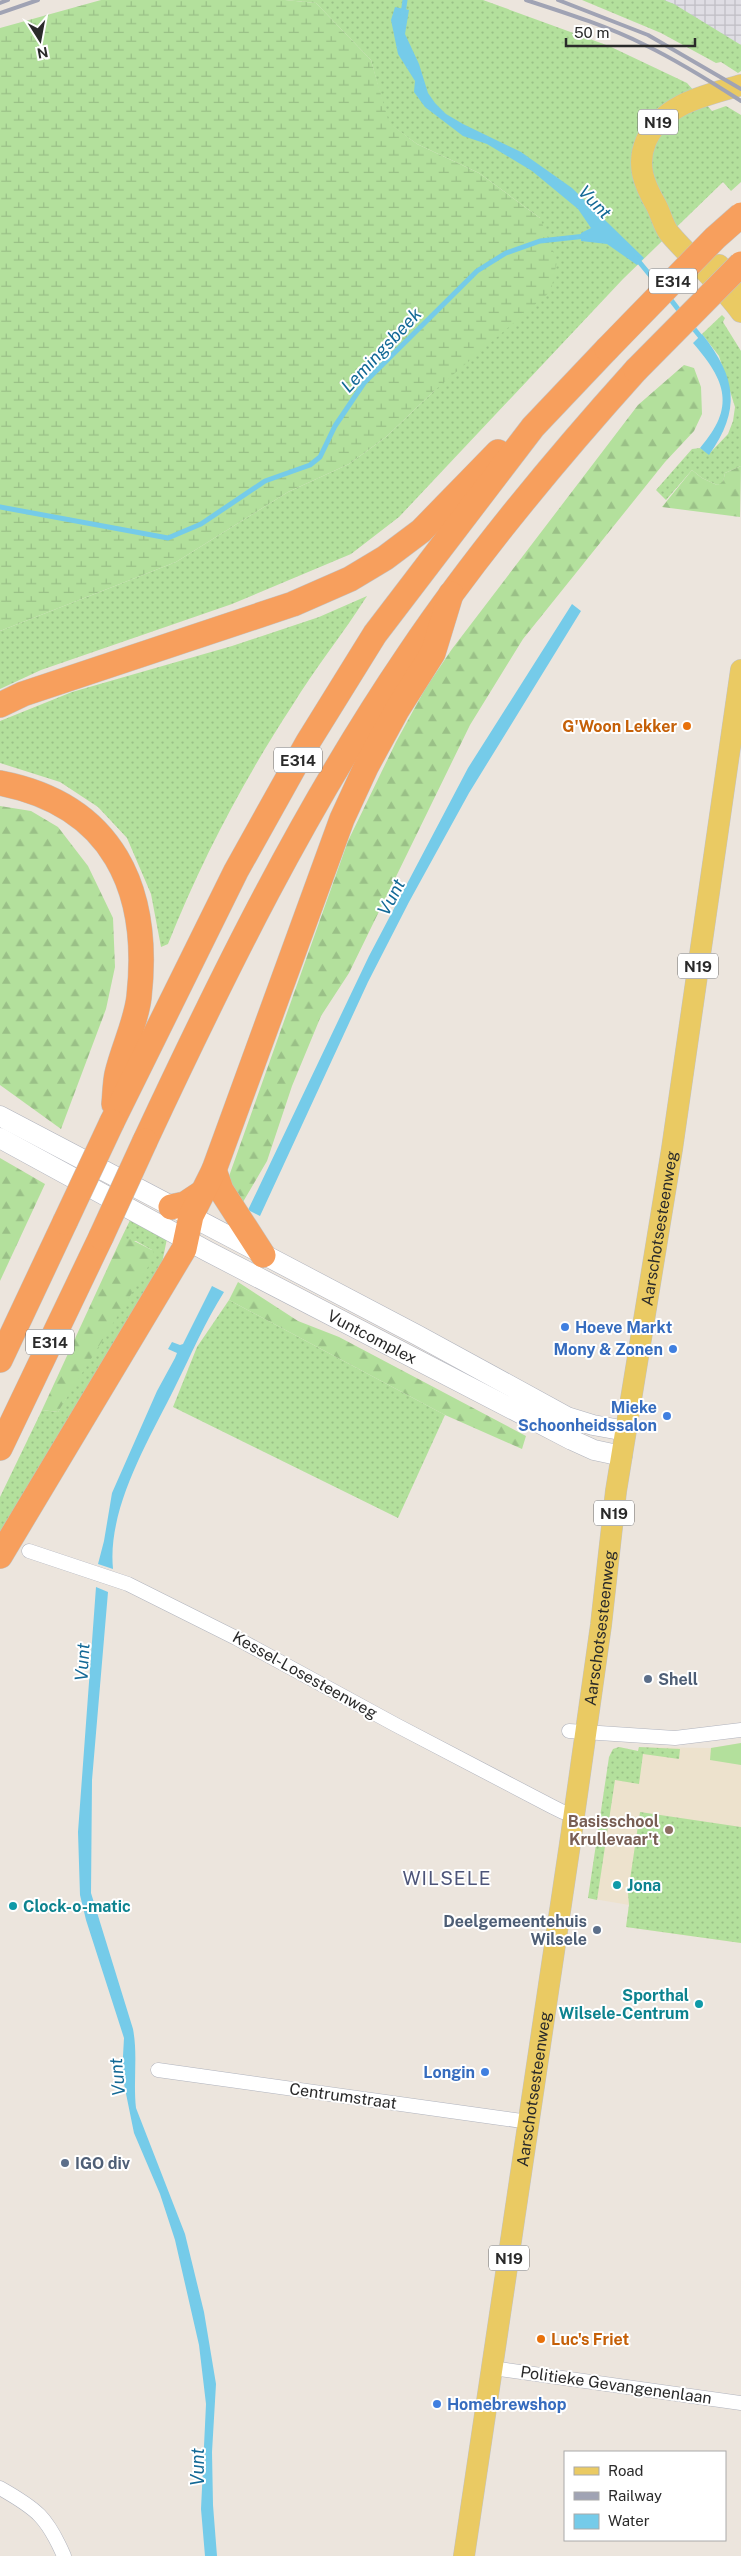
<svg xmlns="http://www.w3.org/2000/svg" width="741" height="2556" font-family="'Public Sans',sans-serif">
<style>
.industrial{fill:url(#industrial-grid)}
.education{fill:#ede2cd}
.grass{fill:url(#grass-dots)}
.forest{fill:url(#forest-firs)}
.wetland{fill:url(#wetland-marsh)}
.garden{fill:#b3e09c}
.water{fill:#75cbe9}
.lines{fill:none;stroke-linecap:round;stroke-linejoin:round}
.stream{stroke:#75cbe9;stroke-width:5}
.minor-casing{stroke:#b0b3bd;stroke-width:15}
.secondary-casing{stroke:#b0b3bd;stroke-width:21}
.primary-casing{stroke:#c3c3c3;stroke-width:22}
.motorway-casing{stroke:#c3c3c3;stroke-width:26}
.minor{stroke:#fff;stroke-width:14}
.secondary{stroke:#fff;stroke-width:20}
.primary{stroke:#eaca63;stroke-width:21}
.motorway{stroke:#f79f5d;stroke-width:25}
.rail{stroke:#a0a3b4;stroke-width:4}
.motorway-bridge-casing{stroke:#c3c3c3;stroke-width:26;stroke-linecap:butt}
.motorway-bridge{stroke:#f79f5d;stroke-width:25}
.food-dot{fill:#e8710a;stroke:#fff;stroke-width:2}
.shop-dot{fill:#3f7fe0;stroke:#fff;stroke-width:2}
.service-dot{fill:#5c6f8a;stroke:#fff;stroke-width:2}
.education-dot{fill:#8d6e63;stroke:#fff;stroke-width:2}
.culture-dot{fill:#0f9aa8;stroke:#fff;stroke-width:2}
.labels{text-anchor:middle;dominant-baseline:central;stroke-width:4;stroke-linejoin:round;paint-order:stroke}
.shield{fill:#fff;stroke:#6a6a6a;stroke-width:1}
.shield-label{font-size:15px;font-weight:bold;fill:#2a2a2a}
.food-label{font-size:16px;font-weight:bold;fill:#c56008;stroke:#fff;text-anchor:end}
.street-label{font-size:16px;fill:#2a2a2a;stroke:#fff}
.shop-label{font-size:16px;font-weight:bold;fill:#366cbe;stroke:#fff;text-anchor:end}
.service-label{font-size:16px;font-weight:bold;fill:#4e5e75;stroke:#fff;text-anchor:start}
.education-label{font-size:16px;font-weight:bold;fill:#785e54;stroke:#fff;text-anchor:end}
.culture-label{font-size:16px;font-weight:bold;fill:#0d838f;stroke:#fff;text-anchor:start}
.water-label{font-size:18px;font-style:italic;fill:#136996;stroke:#fff}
.quarter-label{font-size:19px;letter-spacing:1px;fill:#4d5579;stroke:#fff}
</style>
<defs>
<pattern id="industrial-grid" width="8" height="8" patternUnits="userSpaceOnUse" patternTransform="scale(1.25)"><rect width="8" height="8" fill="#dfdde4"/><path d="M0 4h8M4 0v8" fill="none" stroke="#c0bec4"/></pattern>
<pattern id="grass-dots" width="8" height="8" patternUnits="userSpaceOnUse" patternTransform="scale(1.25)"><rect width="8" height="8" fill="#b3e09c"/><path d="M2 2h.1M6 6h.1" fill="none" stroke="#9ac087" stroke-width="1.8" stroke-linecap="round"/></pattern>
<pattern id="forest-firs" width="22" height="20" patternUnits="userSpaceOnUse" patternTransform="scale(1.25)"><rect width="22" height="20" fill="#b3e09c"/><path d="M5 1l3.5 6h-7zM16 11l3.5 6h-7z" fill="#9ac087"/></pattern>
<pattern id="wetland-marsh" width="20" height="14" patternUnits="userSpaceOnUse" patternTransform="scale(1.25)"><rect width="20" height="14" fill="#b3e09c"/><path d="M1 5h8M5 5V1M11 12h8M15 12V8" fill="none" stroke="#9ac087"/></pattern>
</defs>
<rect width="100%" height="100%" fill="#ece5dd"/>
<polygon class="industrial" points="658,0 741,0 741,45"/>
<polygon class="education" points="741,1743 741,1943 626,1927 629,1905 588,1898 611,1752 619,1747 638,1751 639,1747 711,1748"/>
<g class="grass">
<polygon points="285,0 483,0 609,46 687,83 712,111 726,106 741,115 741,182 731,191 723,182 623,279 399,517 351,554 232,604 41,670 0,689 0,631 176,562 288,492 349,464 386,437 434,391 540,218 479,173 417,144 388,123 371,60 316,3"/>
<polygon points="582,0 664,0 674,4 741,45 741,71 738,73 721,62 716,63 661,33"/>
<polygon points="722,315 725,318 723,322 741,351 741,466 725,473 723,483 717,485 702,478 692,470 666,500 656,490 692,449 700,448 709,454 728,434 733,421 735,407 719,356 702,334"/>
<path d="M367 596C343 634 315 668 292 706 243 781 201 861 168 944L161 947 151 894 127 838 98 807 60 782 0 763V721L72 692 232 646 319 617Z"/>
<polygon points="133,1214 168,1234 162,1263 0,1534 0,1497 42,1410 58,1412 152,1250 136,1241 120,1241"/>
<polygon points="229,1300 445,1415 398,1518 173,1407 197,1347"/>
<polygon points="619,1747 638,1751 639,1747 680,1749 679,1759 643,1754 639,1784 615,1780 597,1900 588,1898 609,1757 613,1749"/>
<polygon points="640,1812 741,1827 741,1943 626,1927 629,1905 628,1893"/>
</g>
<g class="forest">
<polygon points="684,365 694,368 701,387 702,414 694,431 665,462 523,639 470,725 349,973 321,1016 292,1086 267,1161 243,1202 228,1179 348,841 396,742 425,689 452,649 638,405"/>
<polygon points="741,466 740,517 662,507 692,470 702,478 717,485 723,482 725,473"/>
<polygon points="0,806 31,811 58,827 88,866 113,918 115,967 106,1009 61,1129 0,1085"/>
<polygon points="0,1158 45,1184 0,1281"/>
<polygon points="130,1239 152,1250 154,1253 148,1267 58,1412 42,1410 120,1241"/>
<polygon points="238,1282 298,1321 339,1337 526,1436 522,1449 445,1415 229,1300"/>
</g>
<polygon class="wetland" points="101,0 285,0 316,3 371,60 389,123 417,144 479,173 540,218 557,261 551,291 434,391 386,437 349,464 288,492 176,562 0,631 0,28"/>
<polygon class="garden" points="741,1743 741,1765 710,1760 711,1748"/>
<g class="water">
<polygon points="395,7 409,10 405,34 419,64 428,93 435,103 446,114 463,124 521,152 572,188 644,258 637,265 607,244 581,241 581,233 591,228 578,209 532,171 487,144 463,136 425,107 414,92 415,81 398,54 391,20"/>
<path d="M702 334C737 378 741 410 709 455L700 448C736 407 726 381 693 343Z"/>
<polygon points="572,604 581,611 469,793 409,902 368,982 260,1216 248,1210 369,956 468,768"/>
<path d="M212 1286 224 1292C205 1322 191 1355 175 1387 149 1440 107 1508 113 1569L98 1564 104 1541 112 1493 157 1391 175 1358 177 1353 168 1349 172 1342 180 1345 183 1344Z"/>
<path d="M96 1587 108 1592 92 1780 91 1893 133 2029C138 2055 133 2081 136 2108L185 2234 204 2312 216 2384 212 2452 213 2505 217 2556H205L201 2509 206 2404 199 2345 175 2240 160 2194 134 2133 122 2074 124 2038 86 1920 80 1895 78 1832Z"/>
</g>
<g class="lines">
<g class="stream">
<polyline points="403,14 405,0"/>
<polyline points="636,258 659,286"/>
<polyline points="668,296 681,313"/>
<polyline points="690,324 703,340"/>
<polyline points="0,507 168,538 201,524 265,481 310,465 320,457 335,426 364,383 477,271 506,253 540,241 586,236"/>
</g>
<defs>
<g id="minor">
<polyline points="29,1551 128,1584 236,1638 396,1725 551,1806 563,1812 574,1813"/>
<polyline points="569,1731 675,1738 741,1730"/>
<polyline points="158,2070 529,2122"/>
<polyline points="492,2368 741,2403"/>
<path d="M0 2488C37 2509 47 2517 64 2556"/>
</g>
<g id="secondary">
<polyline points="0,1116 417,1335 567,1417 593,1425 626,1431"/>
<path id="s1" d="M0 1138 207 1251 572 1440 594 1450 622 1456"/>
</g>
<g id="primary">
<path d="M741 85C705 96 663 103 646 141 636 165 644 184 656 205 661 214 663 225 669 233 692 260 720 283 741 312"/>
<polyline points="719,265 741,288"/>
<path id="s2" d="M464 2556 571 1837 601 1625 616 1491 672 1149 741 670"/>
</g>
<g id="motorway">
<polyline points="0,705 23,694 293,604 350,579 385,558 421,531 498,452"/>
<path d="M0 783C113 805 151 889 139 997 136 1023 123 1048 117 1074 115 1083 115 1094 114 1104"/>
<polyline points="112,1122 236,871 308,742 375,634 533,427 607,349"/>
<path d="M145 1141C223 974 305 807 409 654 477 553 555 460 636 370"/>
<polyline points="214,1170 221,1190 263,1255"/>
<polyline points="171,1207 185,1204 200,1194"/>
<polyline points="0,1360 65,1222"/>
<polyline points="0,1448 101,1237"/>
<polyline points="0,1556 184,1249 191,1216 214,1170 342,819 366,767 397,710 433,653 451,594"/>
</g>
</defs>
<use href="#minor" class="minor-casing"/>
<use href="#secondary" class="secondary-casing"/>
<use href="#primary" class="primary-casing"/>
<use href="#motorway" class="motorway-casing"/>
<use href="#minor" class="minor"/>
<use href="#secondary" class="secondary"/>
<use href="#primary" class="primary"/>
<use href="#motorway" class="motorway"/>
<g class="rail">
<path d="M526 0C566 13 607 26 645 45 678 61 710 81 741 101"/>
<polyline points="558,0 648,35 741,89"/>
<polyline points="0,3 8,0"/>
<polyline points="0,13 38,0"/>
</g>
<defs>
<g id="motorway-bridge">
<polyline points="607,349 715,238 741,215"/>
<polyline points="636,370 741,264"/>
<polyline points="65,1222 112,1122"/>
<polyline points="101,1237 145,1141"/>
</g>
</defs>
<use href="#motorway-bridge" class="motorway-bridge-casing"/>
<use href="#motorway-bridge" class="motorway-bridge"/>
</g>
<g class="food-dot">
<circle cx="687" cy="726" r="5"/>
<circle cx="541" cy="2339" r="5"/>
</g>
<g class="shop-dot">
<circle cx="565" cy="1327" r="5"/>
<circle cx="673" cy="1349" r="5"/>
<circle cx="667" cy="1416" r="5"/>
<circle cx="485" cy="2072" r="5"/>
<circle cx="437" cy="2404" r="5"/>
</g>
<g class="service-dot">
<circle cx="648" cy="1679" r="5"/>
<circle cx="597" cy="1930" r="5"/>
<circle cx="65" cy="2163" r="5"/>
</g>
<circle class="education-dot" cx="669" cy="1830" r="5"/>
<g class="culture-dot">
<circle cx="617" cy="1885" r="5"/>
<circle cx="13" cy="1906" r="5"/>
<circle cx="699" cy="2004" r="5"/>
</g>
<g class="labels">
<g class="shield">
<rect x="638" y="109.5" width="40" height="25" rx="4"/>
<rect x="649" y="268.5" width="48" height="25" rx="4"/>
<rect x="274" y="747.5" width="48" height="25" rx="4"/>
<rect x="678" y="953.5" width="40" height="25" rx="4"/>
<rect x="26" y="1329.5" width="48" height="25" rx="4"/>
<rect x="594" y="1500.5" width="40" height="25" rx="4"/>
<rect x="489" y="2245.5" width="40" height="25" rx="4"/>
</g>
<g class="shield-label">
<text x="658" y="122">N19</text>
<text x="673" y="281">E314</text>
<text x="298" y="760">E314</text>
<text x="698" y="966">N19</text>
<text x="50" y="1342">E314</text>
<text x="614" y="1513">N19</text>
<text x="509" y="2258">N19</text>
</g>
<g class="food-label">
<text x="677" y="726">G'Woon Lekker</text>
<text x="551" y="2339" text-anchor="start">Luc's Friet</text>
</g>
<g class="street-label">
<text stroke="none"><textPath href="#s2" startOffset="1342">Aarschotsesteenweg</textPath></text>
<text stroke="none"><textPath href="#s1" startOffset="422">Vuntcomplex</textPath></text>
<text stroke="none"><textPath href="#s2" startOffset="938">Aarschotsesteenweg</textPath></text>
<text transform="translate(305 1675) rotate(29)">Kessel-Losesteenweg</text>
<text stroke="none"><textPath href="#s2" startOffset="472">Aarschotsesteenweg</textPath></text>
<text transform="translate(343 2096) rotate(8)">Centrumstraat</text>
<text transform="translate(616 2385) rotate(8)">Politieke Gevangenenlaan</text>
</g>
<g class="shop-label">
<text x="575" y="1327" text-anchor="start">Hoeve Markt</text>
<text x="663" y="1349">Mony &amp; Zonen</text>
<text x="657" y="1407">Mieke<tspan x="657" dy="18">Schoonheidssalon</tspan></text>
<text x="475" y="2072">Longin</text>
<text x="447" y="2404" text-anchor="start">Homebrewshop</text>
</g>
<g class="service-label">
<text x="658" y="1679">Shell</text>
<text x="587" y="1921" text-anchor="end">Deelgemeentehuis<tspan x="587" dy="18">Wilsele</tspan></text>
<text x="75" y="2163">IGO div</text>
</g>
<g class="education-label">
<text x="659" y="1821">Basisschool<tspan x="659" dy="18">Krullevaar't</tspan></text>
</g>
<g class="culture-label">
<text x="627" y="1885">Jona</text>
<text x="23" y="1906">Clock-o-matic</text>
<text x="689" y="1995" text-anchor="end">Sporthal<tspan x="689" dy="18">Wilsele-Centrum</tspan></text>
</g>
<g class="water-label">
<text transform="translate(595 202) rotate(46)">Vunt</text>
<text transform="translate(381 350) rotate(-47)">Lemingsbeek</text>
<text transform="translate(391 897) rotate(-62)">Vunt</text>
<text transform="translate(82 1662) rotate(-87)">Vunt</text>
<text transform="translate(117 2077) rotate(-95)">Vunt</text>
<text transform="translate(197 2467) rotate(-90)">Vunt</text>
</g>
<g class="quarter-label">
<text x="447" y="1878">WILSELE</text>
</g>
</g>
<rect x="564" y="2451" width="162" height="90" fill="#ffffff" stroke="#aaaaaa"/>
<rect x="574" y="2467" width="25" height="8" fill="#eaca63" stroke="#aaaaaa"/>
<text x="608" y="2476" font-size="15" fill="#2a2a2a">Road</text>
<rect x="574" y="2492" width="25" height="8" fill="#a0a3b4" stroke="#aaaaaa"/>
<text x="608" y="2501" font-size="15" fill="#2a2a2a">Railway</text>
<rect x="574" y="2514" width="25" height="15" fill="#75cbe9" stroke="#aaaaaa"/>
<text x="608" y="2526" font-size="15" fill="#2a2a2a">Water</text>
<g transform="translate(40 40) rotate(169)" stroke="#ffffff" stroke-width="4" paint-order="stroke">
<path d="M0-4L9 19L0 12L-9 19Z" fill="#2a2a2a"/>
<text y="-8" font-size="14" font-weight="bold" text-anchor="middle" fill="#2a2a2a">N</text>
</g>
<path d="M566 38v8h129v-8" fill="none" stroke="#2a2a2a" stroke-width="2.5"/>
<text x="574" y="38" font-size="15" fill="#2a2a2a" stroke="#ffffff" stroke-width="4" paint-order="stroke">50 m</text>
</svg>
